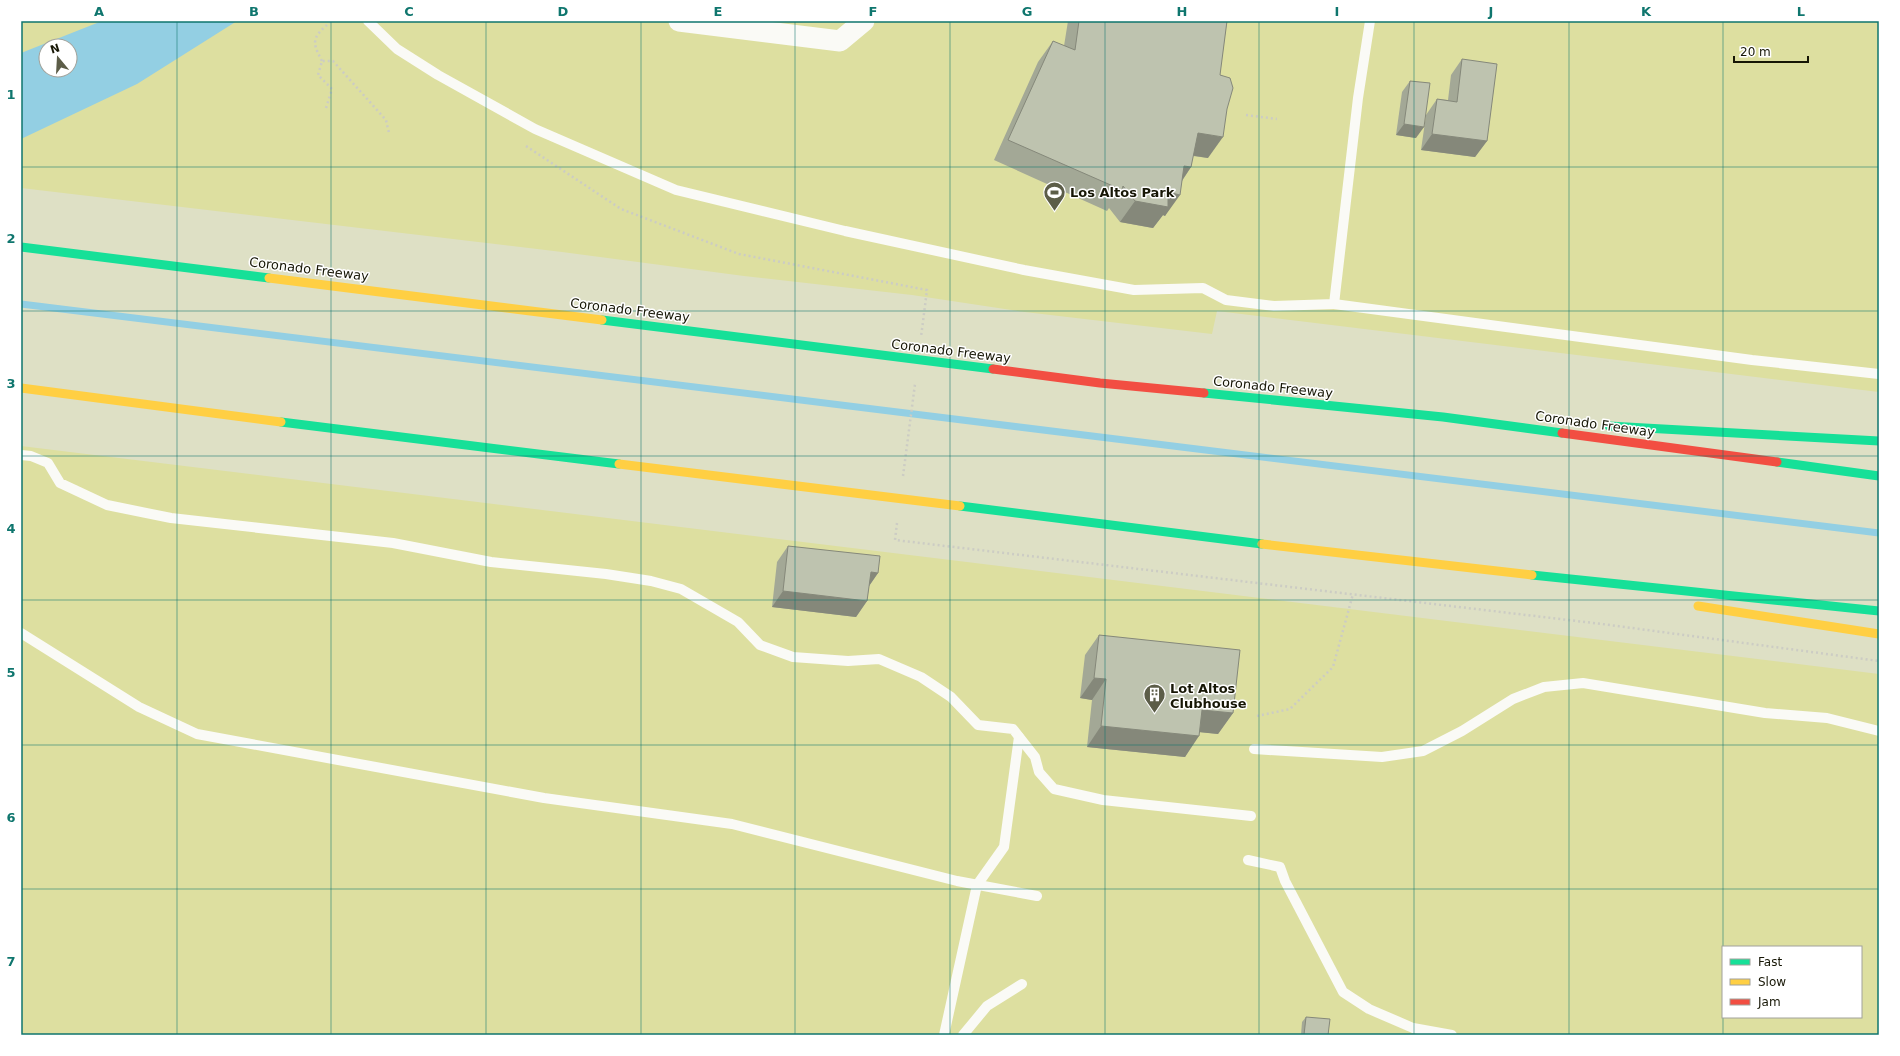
<svg xmlns="http://www.w3.org/2000/svg" width="1900" height="1056" font-family="'DejaVu Sans',sans-serif">
<style>
.green{fill:#dddfa0;fill-rule:evenodd}
.water{fill:#93cfe3;fill-rule:evenodd}
.lines{fill:none;stroke-linecap:round;stroke-linejoin:round}
.stream{stroke:#93cfe3;stroke-width:7}
.path{stroke:#ccccc4;stroke-width:2.5;stroke-dasharray:2 3;stroke-linecap:butt}
.lane{stroke:#fafaf6;stroke-width:10}
.street{stroke:#fafaf6;stroke-width:21}
.fast{stroke:#16e098;stroke-width:9}
.slow{stroke:#ffcf43;stroke-width:9}
.jam{stroke:#f24e42;stroke-width:9}
.wall{fill:#a3a896}
.shaded-wall{fill:#85887a}
.building{fill:#bec3af;stroke:#85887a}
.grid{fill:none;stroke:#0f766e;stroke-width:1;stroke-opacity:0.55}
.labels{text-anchor:middle;dominant-baseline:central;stroke-width:3;stroke-linejoin:round;paint-order:stroke}
.poi-label{font-size:13px;font-weight:bold;fill:#161605;stroke:#fff;text-anchor:start}
.street-label{font-size:13px;fill:#161605;stroke:#fff}
.neatline{fill:none;stroke:#0f766e;stroke-width:1.5}
.grid-label{font-size:13px;text-anchor:middle;font-weight:bold;fill:#0f766e}
</style>
<rect width="100%" height="100%" fill="#dee0c5"/>
<g class="green">
<path d="M21 21H1879V392L1217 311 1212 334 1025 312 912 295 744 276 562 252 21 188ZM46 46H70V70H46Z"/>
<path d="M21 446 1879 674V1035H21ZM1723 947H1861V1017H1723Z"/>
</g>
<path class="water" d="M102 21H237L137 84 21 139V53ZM46 46H70V70H46Z"/>
<g class="lines">
<polyline class="stream" points="21,304 1879,533"/>
<g class="path">
<path d="M322 61C310 39 314 37 331 21"/>
<polyline points="326,108 332,89 318,75 322,61 333,61 386,120 389,133"/>
<polyline points="1246,115 1277,119"/>
<polyline points="526,146 621,209 739,254 927,290 921,337"/>
<polyline points="903,476 915,384"/>
<polyline points="897,523 895,540 1602,624 1879,661"/>
<polyline points="1257,716 1290,709 1333,667 1353,594"/>
</g>
<g class="lane">
<polyline points="368,21 397,49 438,75 535,129 676,190 845,231 1024,270 1134,290 1203,288 1226,300 1274,306 1334,304 1358,98 1370,21"/>
<polyline points="1334,304 1752,360 1879,374"/>
<polyline points="21,455 31,456 48,463 60,483 107,505 171,518 393,543 491,562 606,574 651,581 681,589 738,622 760,645 793,657 848,661 879,659 921,677 951,697 978,725 1013,729 1035,757 1039,772 1054,789 1103,800 1251,816"/>
<polyline points="21,633 139,707 197,734 544,798 732,824 957,881 1037,896"/>
<polyline points="1254,749 1382,757 1423,751 1462,731 1513,699 1544,687 1583,683 1765,713 1827,718 1879,731"/>
<polyline points="1248,860 1280,867 1285,881 1343,992 1369,1009 1413,1028 1452,1035"/>
<polyline points="944,1035 977,885 1004,847 1019,737"/>
<polyline points="963,1035 987,1006 1022,984"/>
</g>
<polyline class="street" points="679,21 840,41 864,21"/>
<g class="fast">
<polyline points="21,247 269,278"/>
<polyline points="602,320 993,369"/>
<polyline points="1204,393 1443,417 1562,433"/>
<polyline points="281,422 619,464"/>
<polyline points="1609,426 1879,441"/>
<polyline points="1777,462 1879,476"/>
<polyline points="960,506 1262,544"/>
<polyline points="1532,575 1879,611"/>
</g>
<g class="slow">
<polyline points="269,278 602,320"/>
<polyline points="21,388 281,422"/>
<polyline points="619,464 960,506"/>
<polyline points="1262,544 1532,575"/>
<polyline points="1698,606 1879,634"/>
</g>
<g class="jam">
<polyline points="993,369 1100,383 1204,393"/>
<polyline points="1562,433 1777,462"/>
</g>
</g>
<g class="wall">
<polygon points="1068,21 1227,21 1208,158 1193,156 1191,167 1182,181 1165,216 1163,215 1153,228 1120,222 1109,208 1107,211 994,160 1038,62 1053,41 1064,46"/>
<polygon points="1462,59 1487,141 1475,157 1421,150 1426,115 1437,99 1448,100 1451,75"/>
<polygon points="1410,81 1416,138 1396,135 1402,92"/>
<polygon points="788,546 878,573 869,586 867,601 856,617 772,607 777,562"/>
<polygon points="1099,635 1233,713 1218,734 1200,732 1185,757 1087,747 1092,700 1080,698 1085,655"/>
<polygon points="1306,1017 1328,1035 1301,1035 1302,1022"/>
</g>
<g class="shaded-wall">
<polygon points="1404,124 1424,127 1416,138 1396,135"/>
<polygon points="1198,133 1223,137 1208,158 1183,154"/>
<polygon points="1432,134 1487,141 1475,157 1421,150"/>
<polygon points="1184,166 1191,167 1177,188"/>
<polygon points="1168,192 1180,195 1165,216 1163,215 1153,228 1120,222 1135,201"/>
<polygon points="871,572 878,573 867,589"/>
<polygon points="783,591 867,601 856,617 772,607"/>
<polygon points="1094,678 1106,679 1092,700 1080,698"/>
<polygon points="1202,710 1233,713 1218,734 1188,731"/>
<polygon points="1101,726 1199,736 1185,757 1087,747"/>
</g>
<g class="building">
<polygon points="1079,21 1227,21 1220,75 1230,78 1233,88 1227,109 1223,137 1198,133 1191,167 1184,166 1180,195 1168,192 1168,207 1135,201 1123,186 1122,190 1008,140 1053,41 1075,50"/>
<polygon points="1462,59 1497,64 1487,141 1432,134 1437,99 1457,102"/>
<polygon points="1410,81 1430,83 1424,127 1404,124"/>
<polygon points="788,546 880,556 878,573 871,572 867,601 783,591"/>
<polygon points="1099,635 1240,650 1233,713 1202,710 1199,736 1101,726 1106,679 1094,678"/>
<polygon points="1306,1017 1330,1019 1328,1035 1304,1035"/>
</g>
<path class="grid" d="M177 21V1035M331 21V1035M486 21V1035M641 21V1035M795 21V1035M950 21V1035M1105 21V1035M1259 21V1035M1414 21V1035M1569 21V1035M1723 21V947M21 167H1879M21 311H1879M21 456H1879M21 600H1879M21 745H1879M21 889H1879M1723 1017V1035"/>
<defs>
<symbol id="stadium-pin" viewBox="-11 -11 22 30"><path d="M0 17L-7.5 6A9.5 9.5 0 1 1 7.5 6Z" fill="#5c5d48" stroke="#fff"/><path d="M0-5a6.5 5 0 1 0 0 10a6.5 5 0 1 0 0-10ZM-3.5-1.8h7v3.6h-7Z" fill="#fff"/></symbol>
<symbol id="building-pin" viewBox="-11 -11 22 30"><path d="M0 17L-7.5 6A9.5 9.5 0 1 1 7.5 6Z" fill="#5c5d48" stroke="#fff"/><path d="M-4-6H4V6H1V3H-1V6H-4ZM-2.5-4.3h1.7v1.8h-1.7ZM.8-4.3h1.7v1.8H.8ZM-2.5-1h1.7V.8h-1.7ZM.8-1h1.7V.8H.8Z" fill="#fff"/></symbol>
</defs>
<g fill-rule="evenodd">
<use href="#stadium-pin" x="1042" y="180" width="25" height="34"/>
<use href="#building-pin" x="1142" y="682" width="25" height="34"/>
</g>
<g class="labels">
<g class="poi-label">
<text x="1070" y="192">Los Altos Park</text>
<text x="1170" y="688">Lot Altos<tspan x="1170" dy="15">Clubhouse</tspan></text>
</g>
<g class="street-label">
<text transform="translate(309 269) rotate(7)">Coronado Freeway</text>
<text transform="translate(630 310) rotate(7)">Coronado Freeway</text>
<text transform="translate(951 351) rotate(7)">Coronado Freeway</text>
<text transform="translate(1273 387) rotate(6)">Coronado Freeway</text>
<text transform="translate(1595 424) rotate(8)">Coronado Freeway</text>
</g>
</g>
<rect width="1900" height="1056" fill="none" stroke="#ffffff" stroke-width="44"/>
<rect x="1722" y="946" width="140" height="72" fill="#ffffff" stroke="#a2a29b"/>
<rect x="1730" y="959" width="20" height="6" fill="#16e098" stroke="#a2a29b"/>
<text x="1758" y="966" font-size="12" fill="#161605">Fast</text>
<rect x="1730" y="979" width="20" height="6" fill="#ffcf43" stroke="#a2a29b"/>
<text x="1758" y="986" font-size="12" fill="#161605">Slow</text>
<rect x="1730" y="999" width="20" height="6" fill="#f24e42" stroke="#a2a29b"/>
<text x="1758" y="1006" font-size="12" fill="#161605">Jam</text>
<g transform="translate(58 58) rotate(342)"><circle r="19" fill="#ffffff" stroke="#a2a29b"/>
<path d="M0-3L7 15L0 10L-7 15Z" fill="#5c5d48"/>
<text y="-6" font-size="11" font-weight="bold" text-anchor="middle" fill="#161605">N</text>
</g>
<path d="M1734 56v6h74v-6" fill="none" stroke="#161605" stroke-width="2"/>
<text x="1740" y="56" font-size="12" fill="#161605" stroke="#ffffff" stroke-width="3" paint-order="stroke">20 m</text>
<rect x="22" y="22" width="1856" height="1012" class="neatline"/>
<g class="grid-label">
<text x="99" y="16">A</text>
<text x="254" y="16">B</text>
<text x="409" y="16">C</text>
<text x="563" y="16">D</text>
<text x="718" y="16">E</text>
<text x="873" y="16">F</text>
<text x="1027" y="16">G</text>
<text x="1182" y="16">H</text>
<text x="1337" y="16">I</text>
<text x="1491" y="16">J</text>
<text x="1646" y="16">K</text>
<text x="1801" y="16">L</text>
<text x="11" y="99">1</text>
<text x="11" y="243">2</text>
<text x="11" y="388">3</text>
<text x="11" y="533">4</text>
<text x="11" y="677">5</text>
<text x="11" y="822">6</text>
<text x="11" y="966">7</text>
</g>
</svg>
